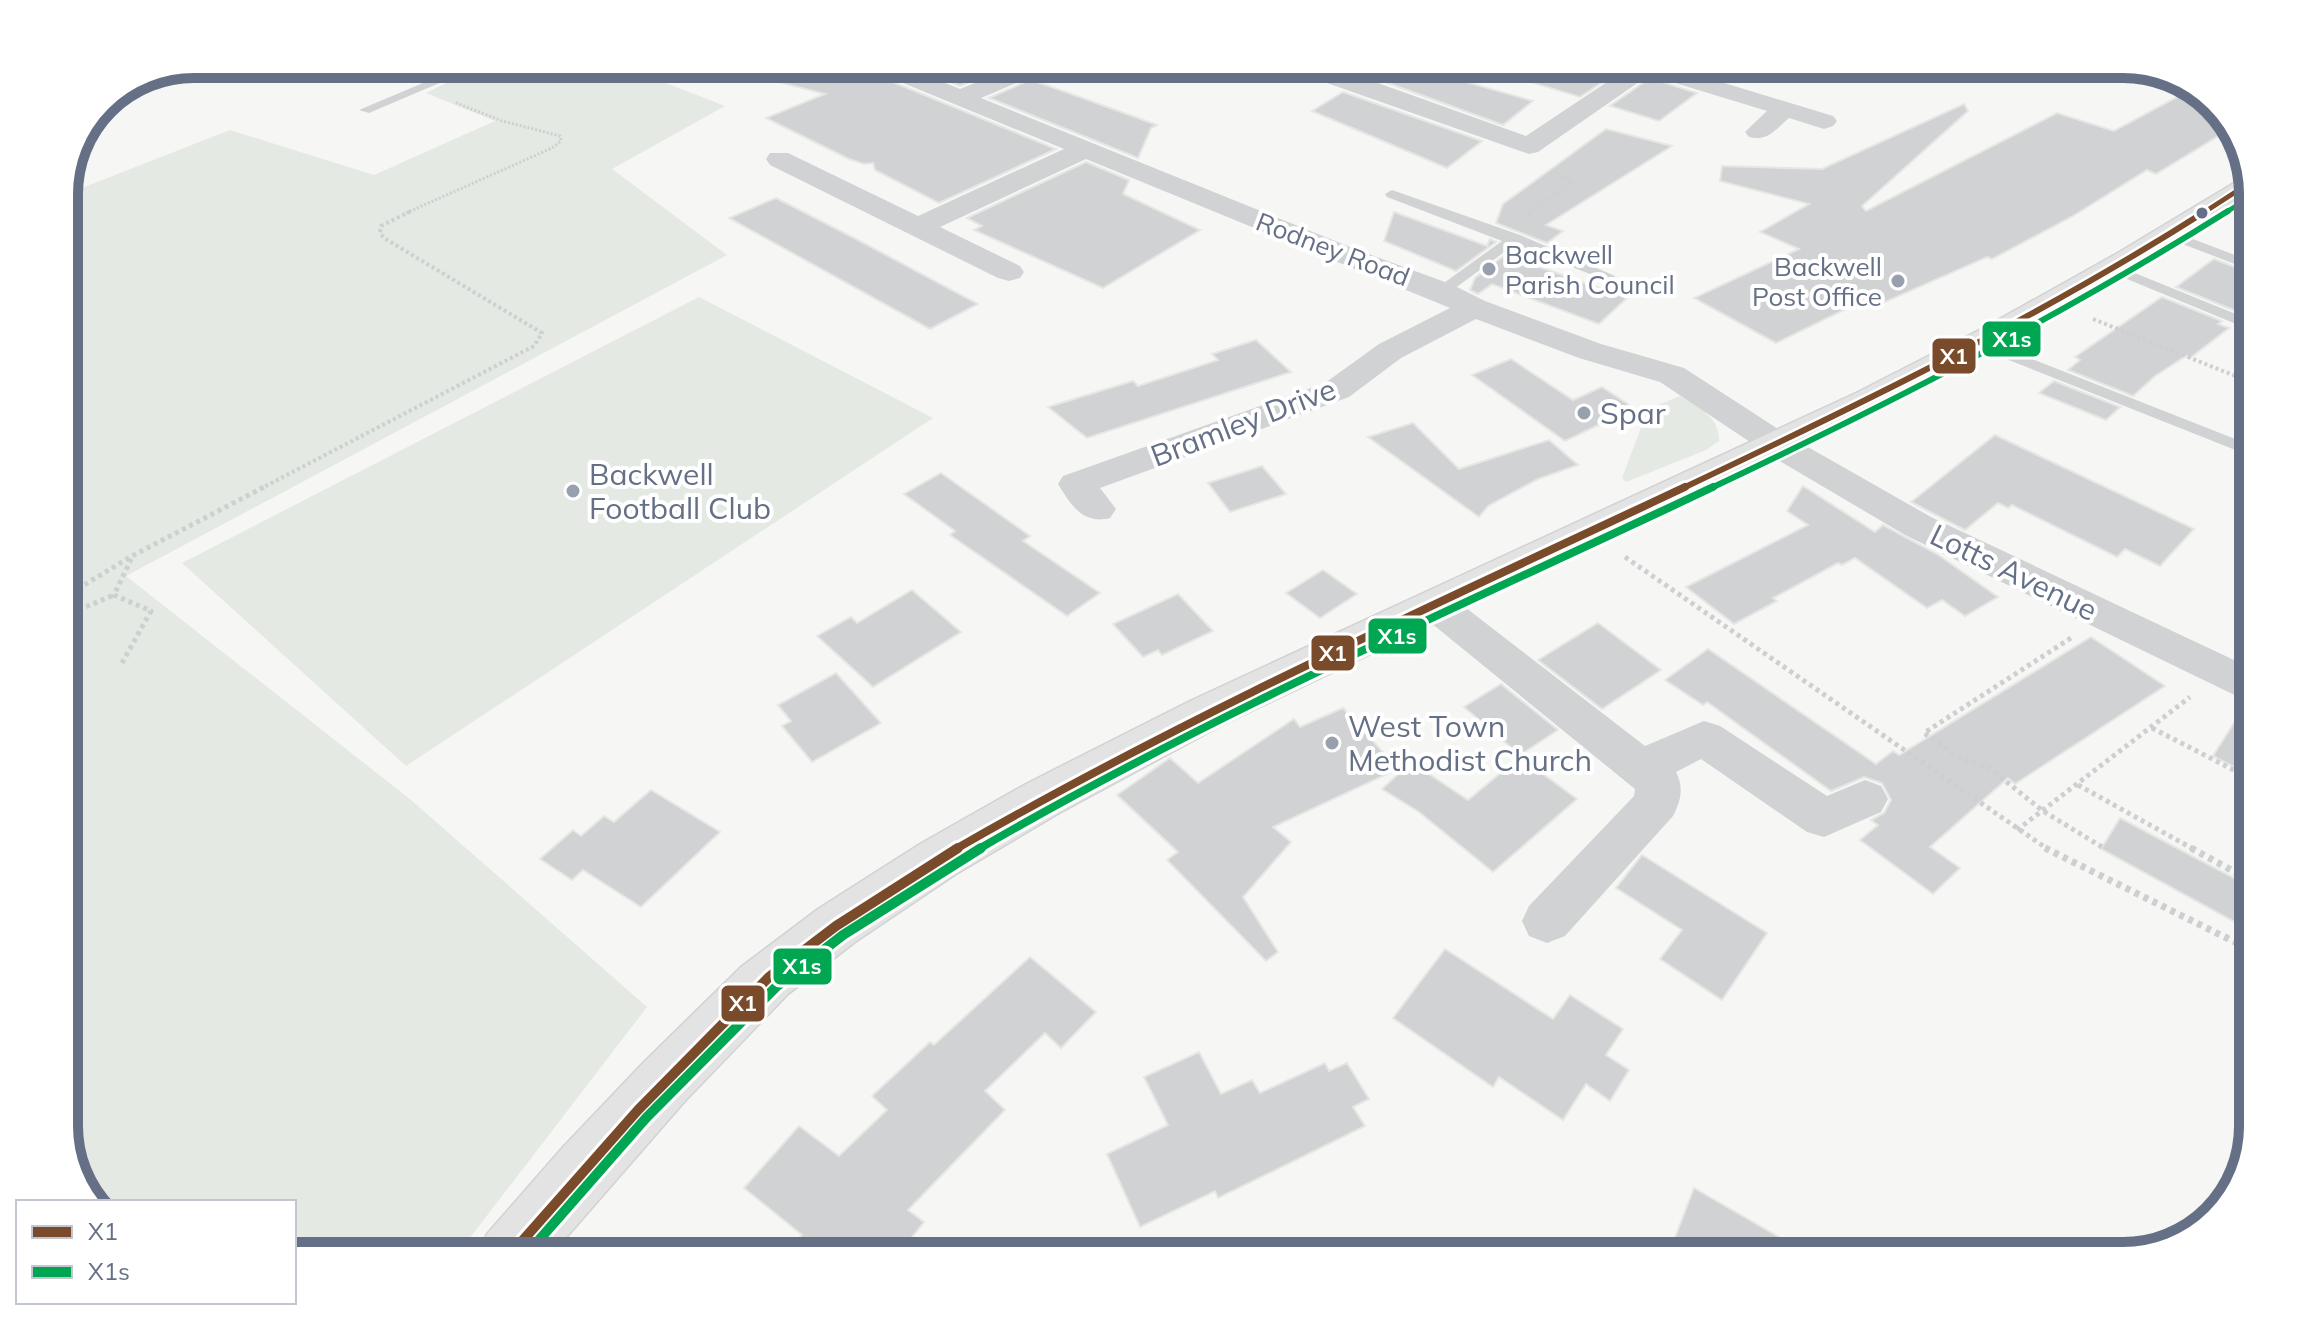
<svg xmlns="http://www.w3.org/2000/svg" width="2317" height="1320" font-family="Mulish,sans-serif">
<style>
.green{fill:#e4e9e3}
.building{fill:#d1d2d3;stroke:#e6e6e4;stroke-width:2}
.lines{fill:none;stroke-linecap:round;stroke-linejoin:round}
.primary-casing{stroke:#d1d2d4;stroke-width:3}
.path-far3{stroke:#cecfd0;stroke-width:3;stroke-dasharray:2 2;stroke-linecap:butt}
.path-far2{stroke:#cecfd0;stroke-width:4;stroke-dasharray:3 3;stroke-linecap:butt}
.path-far1{stroke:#cecfd0;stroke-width:5;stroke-dasharray:4 4;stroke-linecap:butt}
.path{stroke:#cecfd0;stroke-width:7;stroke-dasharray:5 5;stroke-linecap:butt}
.service{fill:#d1d2d3;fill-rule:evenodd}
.minor{fill:#d1d2d3;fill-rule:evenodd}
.primary{fill:#e3e3e4;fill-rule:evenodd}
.bus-1-far3-casing{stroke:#fff;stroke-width:9}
.bus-1-far2-casing{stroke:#fff;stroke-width:11}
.bus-1-far1-casing{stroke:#fff;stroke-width:14}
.bus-1-casing{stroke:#fff;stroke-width:16}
.bus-2-far3-casing{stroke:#fff;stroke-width:9}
.bus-2-far2-casing{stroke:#fff;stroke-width:11}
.bus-2-far1-casing{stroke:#fff;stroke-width:14}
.bus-2-casing{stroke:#fff;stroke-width:16}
.bus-1-far3{stroke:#7a4b2a;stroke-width:5}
.bus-1-far2{stroke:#7a4b2a;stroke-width:6}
.bus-1-far1{stroke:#7a4b2a;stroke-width:8}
.bus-1{stroke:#7a4b2a;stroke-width:10}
.bus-2-far3{stroke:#00a651;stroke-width:5}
.bus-2-far2{stroke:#00a651;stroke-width:6}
.bus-2-far1{stroke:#00a651;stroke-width:8}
.bus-2{stroke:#00a651;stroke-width:10}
.bus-dot{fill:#657086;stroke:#fff;stroke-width:3}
.poi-dot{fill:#989fad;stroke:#fff;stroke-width:3}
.labels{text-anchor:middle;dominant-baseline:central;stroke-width:8;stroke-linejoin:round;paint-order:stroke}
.far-street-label{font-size:26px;fill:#657086;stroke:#fff}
.far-poi-label{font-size:26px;fill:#657086;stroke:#fff;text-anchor:start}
.poi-label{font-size:30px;fill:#657086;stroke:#fff;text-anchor:start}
.street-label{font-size:30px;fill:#657086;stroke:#fff}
.rim{fill:none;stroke:#657086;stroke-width:10}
.line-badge{stroke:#fff;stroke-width:3}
.badge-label{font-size:22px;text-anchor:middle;font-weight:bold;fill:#fff}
</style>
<rect width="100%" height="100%" fill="#f6f6f5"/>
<g class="green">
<polygon points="485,64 617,64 725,106 612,169 727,255 126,576 411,800 647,1007 456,1256 294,1256 294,1202 93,1202 82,1191 64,1134 64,195 230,130 374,175 495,121 426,93"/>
<polygon points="699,297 933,418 406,766 182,563"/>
<path d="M1680 396C1698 407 1720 417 1719 441L1706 450 1626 482 1622 478 1648 409Z"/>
</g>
<g class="building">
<polygon points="757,64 862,64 868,72 1056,149 939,203 875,170 873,163 864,164 849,159 766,118 825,94 755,76"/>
<polygon points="906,64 991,64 1002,69 960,86"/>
<polygon points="1389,64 1403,64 1533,101 1503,125 1369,76"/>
<polygon points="1503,64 1605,64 1622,69 1580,97 1501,73"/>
<polygon points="1650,78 1697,93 1659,121 1610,106"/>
<polygon points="1030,80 1049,86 1157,125 1151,128 1138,158 989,98"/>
<polygon points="2194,88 2233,127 2156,174 2147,170 2073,216 1992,259 1987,257 1876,306 1864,300 1776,343 1694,298 1799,249 1760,232 1809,204 1720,181 1722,166 1822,169 1964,104 1968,111 1862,206 1866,211 2057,113 2114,131"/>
<polygon points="1343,92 1482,141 1447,168 1312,111"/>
<polygon points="1606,129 1672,146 1546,225 1563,231 1547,243 1496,223 1503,204"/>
<polygon points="1086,162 1129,180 1123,194 1200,230 1103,288 974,230 982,226 967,218"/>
<polygon points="776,198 856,239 978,304 930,329 729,218"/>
<polygon points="1394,212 1487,246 1490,239 1496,242 1456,271 1384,241"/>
<polygon points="1514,248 1531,255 1523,261 1627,298 1599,324 1492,284 1478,294 1470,290 1475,278"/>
<polygon points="2214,259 2253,274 2253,299 2236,311 2176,287"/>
<polygon points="2162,297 2222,321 2218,324 2229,328 2190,358 2186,356 2155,376 2133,396 2068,370 2080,360 2075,357"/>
<polygon points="1256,340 1291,372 1087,438 1048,407 1133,381 1138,386 1218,360 1212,354"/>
<polygon points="1511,359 1573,400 1602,387 1634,408 1565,441 1472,375"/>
<polygon points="2054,381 2120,407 2106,420 2039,393"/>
<polygon points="1413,423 1459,469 1549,440 1578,465 1538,479 1488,506 1479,517 1368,437"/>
<polygon points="1995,435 2033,453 2194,529 2160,566 2125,549 2117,557 2012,505 2008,508 1998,503 1965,530 1911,502"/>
<polygon points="1262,466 1286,494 1230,512 1208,483"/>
<polygon points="941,473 1030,536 1023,541 1100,593 1067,616 950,535 955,531 904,494"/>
<polygon points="1803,486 1875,532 1883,525 1937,554 1998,597 1965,616 1942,600 1927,608 1855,558 1842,565 1838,563 1773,598 1777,601 1734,624 1686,587 1808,525 1787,511"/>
<polygon points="1323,570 1357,594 1320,618 1286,593"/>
<polygon points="912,590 961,632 873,687 817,636 851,617 857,623"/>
<polygon points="1178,594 1213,631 1162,655 1158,650 1143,657 1113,624"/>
<polygon points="1598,623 1661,670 1602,709 1538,660"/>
<polygon points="2091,637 2165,686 2015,784 2008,778 1930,847 1960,868 1933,894 1860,840 1878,825 1871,820 1884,813 1891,800 1882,783 1864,777 1831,791 1707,702 1703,705 1665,680 1708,649 1876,764 1893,751 1899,755"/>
<polygon points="836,673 881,723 812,762 782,726 791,721 778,705"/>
<polygon points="1501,684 1558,730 1520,755 1464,707"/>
<polygon points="2246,704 2253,707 2253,777 2213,756"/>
<polygon points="1343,708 1398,769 1273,827 1291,842 1243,897 1278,952 1266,961 1167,860 1178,852 1117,795 1170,758 1198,783 1294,719 1300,727"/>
<polygon points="1520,757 1577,799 1493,872 1419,812 1382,789 1411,762 1468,800"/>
<polygon points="651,790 720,832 641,907 583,870 572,880 540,859 573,830 581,836 604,816 614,822"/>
<polygon points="2120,818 2253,888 2253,932 2101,849"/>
<polygon points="1642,855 1767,933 1722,1000 1660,959 1682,930 1616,888"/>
<polygon points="1445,949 1553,1019 1570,995 1623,1029 1606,1055 1629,1070 1610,1101 1586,1084 1563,1120 1499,1077 1493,1087 1393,1018"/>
<polygon points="1030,957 1096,1012 1061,1048 1045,1033 985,1091 1005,1110 908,1210 924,1222 897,1256 784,1256 802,1235 744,1188 799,1126 839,1156 887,1110 872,1096 930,1042 934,1045"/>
<polygon points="1199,1052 1221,1094 1252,1080 1260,1093 1325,1063 1329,1071 1347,1063 1369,1099 1353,1107 1365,1126 1218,1198 1215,1191 1140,1227 1107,1154 1168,1125 1144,1077"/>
<polygon points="1694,1188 1812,1256 1668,1256"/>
</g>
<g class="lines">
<defs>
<polygon id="primary" points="2249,174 2253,193 2138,267 2011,340 1750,472 1222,725 1061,812 956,874 855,942 788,994 685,1101 550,1256 477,1256 487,1234 564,1146 644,1062 741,967 818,909 920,844 1026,784 1190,701 1856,393 1987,326 2116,254"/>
</defs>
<use href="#primary" class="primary-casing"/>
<g class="path-far3">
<polyline points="406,213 552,148 561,141 560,136 502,121 454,102"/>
<polyline points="1529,213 1572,182 1552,170"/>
</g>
<g class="path-far2">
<polyline points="1527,214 1532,211"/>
<polyline points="2093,319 2253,383"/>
<polyline points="260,489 534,346 542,333 384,238 380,233 381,226 411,211"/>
</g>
<g class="path-far1">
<polyline points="1625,557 2049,850"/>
<polyline points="64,597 132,556 264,487"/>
<polyline points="64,616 114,595"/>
<polyline points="2071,638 1924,733 1959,758 1988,767 2043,811 2102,847"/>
<polyline points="122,663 151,611 114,595 132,557"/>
<polyline points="2152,728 2253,780"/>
<polyline points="2078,785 2195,850"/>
<polyline points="2017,830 2190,697"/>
</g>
<g class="path">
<polyline points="2045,848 2253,951"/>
<polyline points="2191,848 2253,882"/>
</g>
<g class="service">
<polygon points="468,64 484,64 369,113 359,110"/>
<polygon points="1392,190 1520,235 1615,276 1613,279 1603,279 1514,245 1447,294 1437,294 1437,288 1502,241 1387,197 1385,194"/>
<polygon points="2172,231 2253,262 2253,271 2167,238 2165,235"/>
<polygon points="2115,265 2253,321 2253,331 2110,272 2108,269"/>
<polygon points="1981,339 2253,446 2253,457 1976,347 1973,344"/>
</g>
<g class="minor">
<path d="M865 64H898L960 89 1021 64H1053L1049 69 981 98 1355 249 1453 285 1485 301 1601 344 1684 368 1792 438 1931 517 2253 669V704L1905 535 1768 454 1660 382 1579 358 1476 319 1401 358 1349 397 1100 488 1116 509 1110 518C1083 525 1071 505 1058 484L1063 476 1325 383 1379 344 1450 308 1086 159 940 227 1020 266 1024 272 1020 278 1009 281 998 278 770 165 766 159 770 153H788L918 216 1064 149 869 69Z"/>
<path d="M1294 64H1325L1526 136 1634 64H1662L1833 116 1837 121 1833 126 1824 129 1789 118C1776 129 1767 142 1749 137L1745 132 1767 111 1649 75 1538 152 1529 154 1327 83 1298 69Z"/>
<path d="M1434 590 1448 594 1645 746 1704 721 1720 726 1827 796 1865 780 1881 786 1888 799 1881 812 1824 837 1807 832 1701 759 1676 772C1684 787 1681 801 1673 816L1565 936 1547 943 1529 936 1522 921 1529 906 1634 796 1635 789 1420 614 1414 604 1420 594Z"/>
</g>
<use href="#primary" class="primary"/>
<defs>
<polyline id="bus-1-far3" points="2203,213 2251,182"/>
<path id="bus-1-far2" d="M1681 489C1861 404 2038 318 2206 211"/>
<path id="bus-1-far1" d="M954 850C1190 714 1439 603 1685 487"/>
<polyline id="bus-1" points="509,1256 638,1110 769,977 836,926 958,848"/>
<polyline id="bus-2-far3" points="2225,213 2253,195"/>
<path id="bus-2-far2" d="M1709 489C1887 405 2061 316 2228 211"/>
<path id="bus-2-far1" d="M977 850C1214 712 1466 604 1713 487"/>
<polyline id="bus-2" points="525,1256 646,1118 777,986 843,935 981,848"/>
</defs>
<use href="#bus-1-far3" class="bus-1-far3-casing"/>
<use href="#bus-1-far2" class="bus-1-far2-casing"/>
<use href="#bus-1-far1" class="bus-1-far1-casing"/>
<use href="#bus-1" class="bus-1-casing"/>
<use href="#bus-2-far3" class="bus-2-far3-casing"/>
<use href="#bus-2-far2" class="bus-2-far2-casing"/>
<use href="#bus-2-far1" class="bus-2-far1-casing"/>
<use href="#bus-2" class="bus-2-casing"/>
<use href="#bus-1-far3" class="bus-1-far3"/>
<use href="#bus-1-far2" class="bus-1-far2"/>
<use href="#bus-1-far1" class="bus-1-far1"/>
<use href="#bus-1" class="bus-1"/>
<use href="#bus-2-far3" class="bus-2-far3"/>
<use href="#bus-2-far2" class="bus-2-far2"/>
<use href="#bus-2-far1" class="bus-2-far1"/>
<use href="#bus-2" class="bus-2"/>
</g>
<circle class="bus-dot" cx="2202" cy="213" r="7"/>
<g class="poi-dot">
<circle cx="1489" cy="269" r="8"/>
<circle cx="1898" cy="281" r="8"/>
<circle cx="1584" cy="413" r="8"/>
<circle cx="573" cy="491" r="8"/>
<circle cx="1332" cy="743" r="8"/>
</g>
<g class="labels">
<g class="far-street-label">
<text transform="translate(1333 249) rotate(21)">Rodney Road</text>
</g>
<g class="far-poi-label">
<text x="1505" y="254">Backwell<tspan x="1505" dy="30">Parish Council</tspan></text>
<text x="1882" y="266" text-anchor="end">Backwell<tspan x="1882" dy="30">Post Office</tspan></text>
</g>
<g class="poi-label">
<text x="1600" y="413">Spar</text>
<text x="589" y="474">Backwell<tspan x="589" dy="34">Football Club</tspan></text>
<text x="1348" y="726">West Town<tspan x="1348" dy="34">Methodist Church</tspan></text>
</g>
<g class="street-label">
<text transform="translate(1243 422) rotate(-21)">Bramley Drive</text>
<text transform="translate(2014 572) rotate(26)">Lotts Avenue</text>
</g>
</g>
<path d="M0 0H2317V1320H0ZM194 78H2123A116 116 0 0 1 2239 194V1126A116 116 0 0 1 2123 1242H194A116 116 0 0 1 78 1126V194A116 116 0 0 1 194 78Z" fill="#fff" fill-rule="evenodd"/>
<path class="rim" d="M194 78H2123A116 116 0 0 1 2239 194V1126A116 116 0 0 1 2123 1242H194A116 116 0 0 1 78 1126V194A116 116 0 0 1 194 78Z"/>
<g class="line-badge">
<rect x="1981" y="320" width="61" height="38" rx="8" fill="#00a651"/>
<rect x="1931" y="337" width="46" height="38" rx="8" fill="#7a4b2a"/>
<rect x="1367" y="617" width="61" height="38" rx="8" fill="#00a651"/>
<rect x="1310" y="634" width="46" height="38" rx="8" fill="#7a4b2a"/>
<rect x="772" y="947" width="61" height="39" rx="8" fill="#00a651"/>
<rect x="720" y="984" width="46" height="39" rx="8" fill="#7a4b2a"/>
</g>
<g class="badge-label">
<text x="2012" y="347">X1s</text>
<text x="1954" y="364">X1</text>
<text x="1397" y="644">X1s</text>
<text x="1333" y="661">X1</text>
<text x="802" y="974">X1s</text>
<text x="743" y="1011">X1</text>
</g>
<rect x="16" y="1200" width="280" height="104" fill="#ffffff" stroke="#c1c6cf" stroke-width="2"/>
<rect x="32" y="1226" width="40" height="12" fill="#7a4b2a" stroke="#c1c6cf" stroke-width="2"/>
<text x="88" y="1240" font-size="24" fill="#657086">X1</text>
<rect x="32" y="1266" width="40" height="12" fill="#00a651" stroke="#c1c6cf" stroke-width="2"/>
<text x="88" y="1280" font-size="24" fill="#657086">X1s</text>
</svg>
